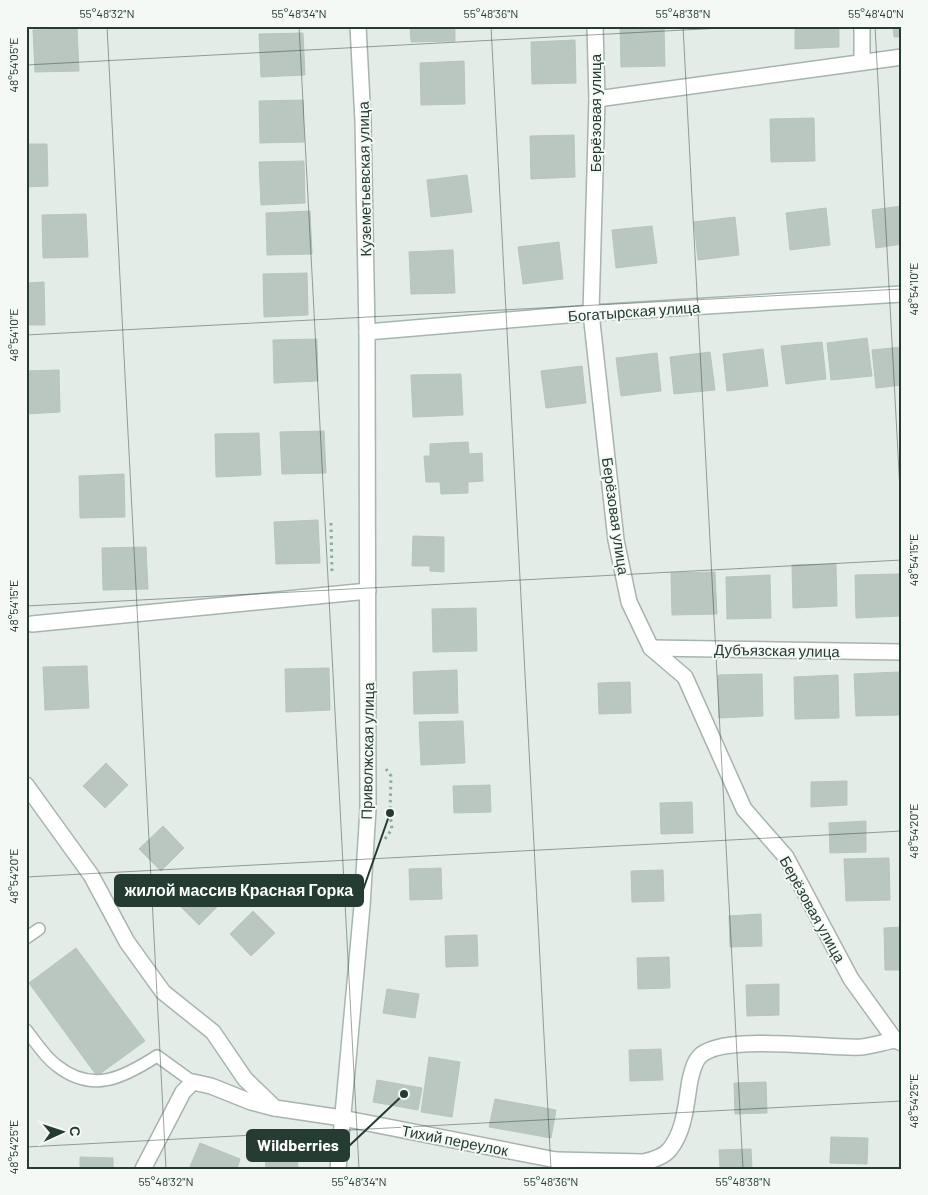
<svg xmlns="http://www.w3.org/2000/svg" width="928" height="1195" font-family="Barlow,sans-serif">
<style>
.building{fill:#b9c7c0;stroke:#b7c5be}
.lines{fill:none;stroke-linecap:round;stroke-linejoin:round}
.lane-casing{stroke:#a7b4ad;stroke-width:14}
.street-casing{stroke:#a7b4ad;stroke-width:18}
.secondary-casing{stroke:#a3b7ae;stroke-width:18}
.path{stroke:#87ad9d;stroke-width:3;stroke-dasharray:2.5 4;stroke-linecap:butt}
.lane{stroke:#fff;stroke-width:11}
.street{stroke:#fff;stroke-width:15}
.secondary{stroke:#fff;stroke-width:15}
.ticks{fill:none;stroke:#253c33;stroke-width:1;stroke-opacity:0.45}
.labels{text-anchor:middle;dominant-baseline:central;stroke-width:4;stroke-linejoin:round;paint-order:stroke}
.street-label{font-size:15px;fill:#253c33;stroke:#f4f9f6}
.leader{fill:none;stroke:#253c33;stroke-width:2}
.callout-dot{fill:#253c33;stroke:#f4f9f6;stroke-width:2}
.callout{fill:#253c33;stroke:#253c33;stroke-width:2}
.callout-label{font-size:16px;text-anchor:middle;font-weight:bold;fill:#fff}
.neatline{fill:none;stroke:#253c33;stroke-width:2}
.ticks-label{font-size:12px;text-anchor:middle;fill:#253c33}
</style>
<rect width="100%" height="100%" fill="#e4ece7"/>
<g class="building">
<polygon points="410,26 455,26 455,41 411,42"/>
<polygon points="620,26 664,26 665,66 621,67"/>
<polygon points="795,26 839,26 839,47 795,49"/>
<polygon points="893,26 902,26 902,37 894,37"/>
<polygon points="77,29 79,71 35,72 33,30"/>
<polygon points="303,33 305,75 261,77 259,34"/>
<polygon points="575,40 576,83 532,84 531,42"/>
<polygon points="464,61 465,104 421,105 420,63"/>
<polygon points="303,100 304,142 260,143 259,101"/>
<polygon points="814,118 815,161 771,162 770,119"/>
<polygon points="574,135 575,177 531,179 530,136"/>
<polygon points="26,144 47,144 48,186 26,187"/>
<polygon points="304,161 305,203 261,205 259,162"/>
<polygon points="467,175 472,212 431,217 427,180"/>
<polygon points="902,206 902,244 876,248 872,210"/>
<polygon points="826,208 830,245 790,250 786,213"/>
<polygon points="310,211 312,254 267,255 266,213"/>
<polygon points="86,214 88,257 43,258 42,215"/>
<polygon points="735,217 739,255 698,260 694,222"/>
<polygon points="652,226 657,263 616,268 612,230"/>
<polygon points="559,242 563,279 523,284 518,247"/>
<polygon points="453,250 455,293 411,294 409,252"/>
<polygon points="307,273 308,315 264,317 263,274"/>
<polygon points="44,282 45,325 26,325 26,283"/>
<polygon points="867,338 872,376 831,380 827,343"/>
<polygon points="317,339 318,381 274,383 273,340"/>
<polygon points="822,342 826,379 786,384 781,346"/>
<polygon points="902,347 902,385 876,388 872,350"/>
<polygon points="763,349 768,386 727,391 723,354"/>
<polygon points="710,352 715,390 674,394 670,357"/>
<polygon points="657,353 661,391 621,396 616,358"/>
<polygon points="582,366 586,403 546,408 541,371"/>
<polygon points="59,370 60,412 26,414 26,371"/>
<polygon points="461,374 463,415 413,417 411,375"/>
<polygon points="324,431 326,473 282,474 280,432"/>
<polygon points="259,433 261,475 216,477 215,434"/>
<polygon points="468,442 469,454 482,453 483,481 468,482 468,493 441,494 440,482 426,482 424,456 430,456 430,444"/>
<polygon points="124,474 125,517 80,518 79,476"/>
<polygon points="318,520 320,563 276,564 274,522"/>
<polygon points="413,536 444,537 444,572 430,571 430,566 412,566"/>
<polygon points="146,547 148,589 103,590 102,548"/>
<polygon points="836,564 837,606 793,608 792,565"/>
<polygon points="715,572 717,614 672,615 671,573"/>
<polygon points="899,574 900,616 856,618 855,575"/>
<polygon points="770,575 771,618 727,619 726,577"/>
<polygon points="476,608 477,651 433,652 432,609"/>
<polygon points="87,666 89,708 45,710 43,667"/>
<polygon points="329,668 330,710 286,712 285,669"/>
<polygon points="457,670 458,713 414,714 413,672"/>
<polygon points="899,672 900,715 856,716 854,674"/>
<polygon points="762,674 763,716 719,718 718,675"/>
<polygon points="838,675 839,718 795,719 794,677"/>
<polygon points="630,682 631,713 599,714 598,683"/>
<polygon points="463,721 465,763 421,765 419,722"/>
<polygon points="106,763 128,785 105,808 83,786"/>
<polygon points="847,781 847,805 811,807 811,782"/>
<polygon points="490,785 491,812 454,813 453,786"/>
<polygon points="692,802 693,833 661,834 660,803"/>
<polygon points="866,821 866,852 830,853 829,823"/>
<polygon points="163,826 184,848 161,871 139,849"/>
<polygon points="889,858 890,900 846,901 844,859"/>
<polygon points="441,868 442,899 410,900 409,869"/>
<polygon points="663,870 664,901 632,902 631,871"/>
<polygon points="200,880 222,902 199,925 177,903"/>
<polygon points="253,911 275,933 251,956 230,934"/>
<polygon points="761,914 762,946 730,947 729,916"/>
<polygon points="902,927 902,970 885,970 884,928"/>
<polygon points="477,935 478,966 446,967 445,936"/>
<polygon points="76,948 145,1041 97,1076 29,983"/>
<polygon points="669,957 670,988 638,989 637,958"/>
<polygon points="779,984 779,1015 747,1016 746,985"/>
<polygon points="387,989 419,994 415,1018 383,1013"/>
<polygon points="661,1049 663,1080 630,1081 629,1050"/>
<polygon points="429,1057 460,1062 452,1117 421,1112"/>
<polygon points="377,1080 422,1088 418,1110 373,1102"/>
<polygon points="766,1082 767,1113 735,1114 734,1083"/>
<polygon points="495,1099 556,1110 551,1138 489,1127"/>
<polygon points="831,1137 868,1138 867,1164 830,1163"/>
<polygon points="200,1143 240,1159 237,1169 189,1169"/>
<polygon points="751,1149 752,1169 720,1169 719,1150"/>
<polygon points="297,1152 298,1169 266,1169 265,1153"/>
<polygon points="80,1157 113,1158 113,1169 80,1169"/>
</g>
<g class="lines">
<defs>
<g id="lane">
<polyline points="26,938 39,929"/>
<path d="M26 1030C35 1041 44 1056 56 1065 92 1094 123 1078 157 1056L193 1082"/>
</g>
<g id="street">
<polyline points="358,26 363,121 367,332"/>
<polyline points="595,26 597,99 591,313 616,540 629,602 651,648 685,677 744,809 786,857 851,979 895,1040 902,1043"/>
<polyline points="862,26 862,61"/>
<polyline points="597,99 902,57"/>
<polyline points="32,624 368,591"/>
<polyline points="651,648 902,652"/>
<polyline points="26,785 91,875 127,942 163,992 213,1032 245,1079 275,1108 342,1118 556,1160 564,1169"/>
<path d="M556 1160 643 1162C653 1160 664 1157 670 1149 685 1130 686 1103 690 1080 692 1072 694 1062 700 1056 723 1033 827 1049 861 1047 872 1046 884 1042 895 1040"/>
<polyline points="143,1169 183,1092 193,1082 211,1086 251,1102 274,1108"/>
</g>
<polyline id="secondary" points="338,1169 362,906 368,809 367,332 591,313 902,294"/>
</defs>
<use href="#lane" class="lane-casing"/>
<use href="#street" class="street-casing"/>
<use href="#secondary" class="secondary-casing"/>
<g class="path">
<polyline points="331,523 332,573"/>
<polyline points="385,839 392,829 390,813 391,776 386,769"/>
</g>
<use href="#lane" class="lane"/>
<use href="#street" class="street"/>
<use href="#secondary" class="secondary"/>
</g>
<path class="ticks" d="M107 26 166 1169M299 26 359 1169M491 26 551 1169M683 26 743 1169M875 26 902 528M26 65 759 26M26 335 902 289M26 606 902 560M26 877 902 831M26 1147 902 1101"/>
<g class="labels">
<g class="street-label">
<text transform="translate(595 113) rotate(-90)">Берёзовая улица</text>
<text transform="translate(364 179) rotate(-91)">Куземетьевская улица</text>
<text transform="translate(634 311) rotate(-4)">Богатырская улица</text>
<text transform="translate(616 516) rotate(82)">Берёзовая улица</text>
<text transform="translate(777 650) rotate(1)">Дубъязская улица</text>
<text transform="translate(367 751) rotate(-89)">Приволжская улица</text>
<text transform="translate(813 909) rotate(61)">Берёзовая улица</text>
<text transform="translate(455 1140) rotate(11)">Тихий переулок</text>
</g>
</g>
<path class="leader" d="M390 813L363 890M404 1094L349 1146"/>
<g class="callout-dot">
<circle cx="390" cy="813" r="5"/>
<circle cx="404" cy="1094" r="5"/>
</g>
<g class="callout">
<rect x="115" y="875" width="248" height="31" rx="5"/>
<rect x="247" y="1130" width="102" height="31" rx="5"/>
</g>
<g class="callout-label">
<text x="239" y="896">жилой массив Красная Горка</text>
<text x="298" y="1151">Wildberries</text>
</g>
<rect width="928" height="1195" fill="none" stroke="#f4f9f6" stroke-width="55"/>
<g transform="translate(62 1132) rotate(87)" stroke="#f4f9f6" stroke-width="4" paint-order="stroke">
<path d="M0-4L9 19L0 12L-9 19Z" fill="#253c33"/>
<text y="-8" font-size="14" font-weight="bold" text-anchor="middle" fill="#253c33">С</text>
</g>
<rect x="28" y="28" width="872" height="1140" class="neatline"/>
<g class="ticks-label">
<text x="107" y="18">55°48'32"N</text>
<text x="299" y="18">55°48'34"N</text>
<text x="491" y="18">55°48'36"N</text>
<text x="683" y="18">55°48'38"N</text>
<text x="876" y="18">55°48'40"N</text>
<text transform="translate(14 65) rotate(-90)" y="4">48°54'05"E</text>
<text transform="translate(914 289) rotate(-90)" y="4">48°54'10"E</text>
<text transform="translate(14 335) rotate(-90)" y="4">48°54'10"E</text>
<text transform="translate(914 560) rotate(-90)" y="4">48°54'15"E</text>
<text transform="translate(14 606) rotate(-90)" y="4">48°54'15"E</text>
<text transform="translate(914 831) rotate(-90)" y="4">48°54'20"E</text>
<text transform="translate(14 876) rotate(-90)" y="4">48°54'20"E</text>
<text transform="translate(914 1101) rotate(-90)" y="4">48°54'25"E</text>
<text transform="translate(14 1147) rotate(-90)" y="4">48°54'25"E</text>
<text x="166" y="1186">55°48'32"N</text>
<text x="359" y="1186">55°48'34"N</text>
<text x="551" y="1186">55°48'36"N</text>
<text x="743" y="1186">55°48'38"N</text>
</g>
</svg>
